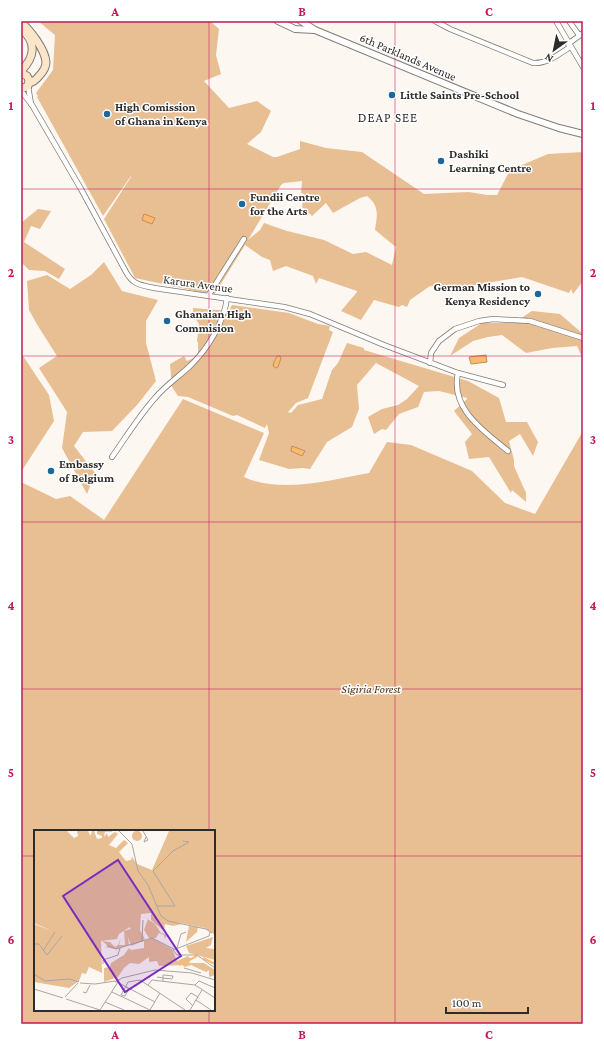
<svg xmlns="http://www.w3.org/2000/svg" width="604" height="1045" font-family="'Crimson Pro',serif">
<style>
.green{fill:#e8be93;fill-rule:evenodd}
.water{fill:#fdb96e;stroke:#bf8f5a}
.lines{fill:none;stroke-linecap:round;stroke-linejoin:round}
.minor-casing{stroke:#817c77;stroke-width:6}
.tertiary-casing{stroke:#817c77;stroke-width:8}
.secondary-casing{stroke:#817c77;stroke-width:9}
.minor{stroke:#fff;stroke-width:4.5}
.tertiary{stroke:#fff;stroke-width:6}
.secondary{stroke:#fce5c9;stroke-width:7}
.grid{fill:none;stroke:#c2185b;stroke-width:1;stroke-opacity:0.55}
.poi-dot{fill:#1d679a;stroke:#fff;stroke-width:1.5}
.labels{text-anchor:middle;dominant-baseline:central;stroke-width:3;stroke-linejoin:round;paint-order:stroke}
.street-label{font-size:12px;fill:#2e2c2a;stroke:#fff}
.poi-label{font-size:12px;font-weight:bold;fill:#2e2c2a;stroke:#fff;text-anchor:start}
.park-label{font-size:12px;font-style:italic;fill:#4e3212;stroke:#fff}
.neighbourhood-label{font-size:13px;letter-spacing:1px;fill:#2e2c2a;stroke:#fff}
.inset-river{fill:none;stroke:#fdb96e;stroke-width:2}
.inset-road{fill:none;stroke:#aaa6a1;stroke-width:1}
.view{fill:#7b2cbf;fill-opacity:0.15;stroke:#7b2cbf;stroke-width:2}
.inset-edge{fill:none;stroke:#2e2c2a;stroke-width:2}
.neatline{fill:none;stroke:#c2185b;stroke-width:1.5}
.grid-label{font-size:13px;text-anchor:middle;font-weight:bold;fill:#c2185b}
</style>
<rect width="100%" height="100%" fill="#fdf7f1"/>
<g class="green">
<path d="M38 21H210L219 29 216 55 221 74 204 81 229 108 257 101 271 111 261 132 247 144 273 157H277L300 149V141L326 148 362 152 424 194 469 192 487 195H497L510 170 548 154 583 152V281L573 294 571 289 569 293 522 277 452 289 430 286 410 300 407 307 402 305 399 307 374 300 361 320 341 311 357 292V291L319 278 316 284 313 276 286 266 273 271 270 260 262 257 245 245 214 295 135 278 104 219 131 177V176L103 216 37 97 38 96 36 93 53 70 55 35ZM302 181 301 193 304 194 302 207 312 216 326 203 333 213 360 198 367 196C380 206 377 216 375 230L396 247 392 265 366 252 353 254 324 240 287 231 264 223 260 230 248 240 281 185 284 183Z"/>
<polygon points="38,209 51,211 40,229 31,226 24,242 65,269 59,279 45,271 29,270 21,262 21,223"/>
<polygon points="104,262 122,291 158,300 146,321 146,343 156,381 137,405 112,431 83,432 74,446 95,473 87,494 62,448 67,412 39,368 57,356 38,326 29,310 27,281 47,275 70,289 91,275"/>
<polygon points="232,305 289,313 318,324 330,326 329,330 333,332 308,398 296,403 288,412 291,413 298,405 322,399 332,370 338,363 347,343 364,348 364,350 468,381 499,398 506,422 527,422 538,442 533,456 520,434 509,441 514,460 514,466 526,493 526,502 512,490 511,493 489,457 469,459 465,442 472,434 454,411 467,399 467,398 439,391 424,392 418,407 399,414 386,430 382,429 374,434 368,417 382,409 398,405 407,399 419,386 376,363 357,385 359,409 352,427 327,442 310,469 303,468 289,469 259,460 269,433 267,424 265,428 237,415 233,416 188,397 178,396 172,387 170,364 184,356 187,361 198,356 198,343 197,341 199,324 193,315 193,308 229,311"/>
<polygon points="532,311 560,314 583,334 583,359 577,346 552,348 526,353 502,335 488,337 473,341 450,356 459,338 482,323 514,323"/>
<polygon points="21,353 49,395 54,421 21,472"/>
<path d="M183 399 264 433 244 477C280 494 331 480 369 473L387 442 411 445 472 471 505 503 535 514 583 431V1024H21V482L56 499 70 496 104 520ZM35 831H214V1010H35Z"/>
</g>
<g class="water">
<polygon points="144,214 155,218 152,224 142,220"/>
<polygon points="486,355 487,362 471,364 469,357"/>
<polygon points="277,356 280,356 281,358 278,367 276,368 273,366 274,362"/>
<polygon points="292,446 305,451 302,456 291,451"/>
</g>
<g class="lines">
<defs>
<g id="minor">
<path d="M435 21 450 29 533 63C547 64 559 54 570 47"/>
<polyline points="556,21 583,67"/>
<polyline points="569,21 579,35"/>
<polyline points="568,44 583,33"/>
<polyline points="28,86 31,104"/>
<path d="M21 91 32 105 81 189 126 272C133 285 141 285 154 288L284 307 310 314 384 345 458 373C450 409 484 431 508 451"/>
<polyline points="208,296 244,239"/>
<polyline points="430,363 431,353 439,341 455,329 479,321 493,319 530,321 583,338"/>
<polyline points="458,373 503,385"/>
<path d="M112 457C126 437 139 416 155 398 165 386 178 377 189 367 207 350 224 323 227 298"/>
</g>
<g id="tertiary">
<polyline points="278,21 295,29 314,30"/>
<polyline points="301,21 315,30 518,114 559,128 583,134"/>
</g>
<g id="secondary">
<path d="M21 22C30 30 45 49 46 62 46 67 42 73 39 76 36 80 34 82 29 83"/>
<path d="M21 29C37 42 35 57 21 71"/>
<polyline points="21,73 27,76 29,80 28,86 21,89"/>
</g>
</defs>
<use href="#minor" class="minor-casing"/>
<use href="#tertiary" class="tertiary-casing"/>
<use href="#secondary" class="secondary-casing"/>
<use href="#minor" class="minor"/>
<use href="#tertiary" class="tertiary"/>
<use href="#secondary" class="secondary"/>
</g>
<path class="grid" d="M209 21V831M395 21V1024M21 189H583M21 356H583M21 522H583M21 689H583M21 856H35M214 856H583M209 1010V1024"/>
<g class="poi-dot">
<circle cx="392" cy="95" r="4"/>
<circle cx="107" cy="114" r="4"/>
<circle cx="441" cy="161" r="4"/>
<circle cx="242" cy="204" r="4"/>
<circle cx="538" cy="294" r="4"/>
<circle cx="167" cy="321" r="4"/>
<circle cx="51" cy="471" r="4"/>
</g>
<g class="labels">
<g class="street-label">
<text transform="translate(408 57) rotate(23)">6th Parklands Avenue</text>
<text transform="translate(198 284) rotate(8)">Karura Avenue</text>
</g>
<g class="poi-label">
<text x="400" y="95">Little Saints Pre-School</text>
<text x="115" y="107">High Comission<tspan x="115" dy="14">of Ghana in Kenya</tspan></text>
<text x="449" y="154">Dashiki<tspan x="449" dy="14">Learning Centre</tspan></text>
<text x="250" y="197">Fundii Centre<tspan x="250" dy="14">for the Arts</tspan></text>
<text x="530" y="287" text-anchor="end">German Mission to<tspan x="530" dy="14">Kenya Residency</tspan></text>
<text x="175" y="314">Ghanaian High<tspan x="175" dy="14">Commision</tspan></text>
<text x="59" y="464">Embassy<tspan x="59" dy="14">of Belgium</tspan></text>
</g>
<g class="park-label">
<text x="371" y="689">Sigiria Forest</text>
</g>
<g class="neighbourhood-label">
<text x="388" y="117">DEAP SEE</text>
</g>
</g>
<g transform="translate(34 830)">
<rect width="181" height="181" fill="#fdf7f1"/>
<path d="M98 6a5 5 0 1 1 10 0a5 5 0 1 1-10 0ZM0 1H33L40 8 44 6 43 1H54L56 5H57L58 1H60L63 9 68 8V6L63 4V1H71L70 7 73 3 74 7 81 2 84 4 75 15 82 18 90 10 94 13 85 22 88 26 92 31 97 30 98 27 103 34 118 40 135 1H181V105L171 98 142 92 148 94 139 96 131 94 130 101 117 90V83L107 84 106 100 111 109 107 112 97 116 94 107 95 115 81 119 71 117 74 116 68 111 76 112 81 117 84 115 87 108 85 115H91L90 101 96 99 97 101 96 97 85 104 83 109 67 111 68 143 55 137 52 144 48 143 45 151 35 158 0 152V94L18 101 0 93ZM109 86 121 94 127 103 133 105 131 109 130 105 125 103 122 108H115L110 100 114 89ZM155 96 164 97 163 102 152 112ZM179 107 177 115 172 118 180 119 181 116V130L155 123 152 116ZM118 108 138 119 143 131 154 126 157 129 155 133H170L181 140V145L175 147V140L172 142 157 135 151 137 148 135 125 136 123 131 115 132V127L105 134 96 133 90 138 84 147 70 152V138L76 137 77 133 90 125 95 118 97 120 110 118V111Z" fill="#e8be93"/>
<path class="inset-river" d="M169 128 181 134M145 135 163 126"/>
<path class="inset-road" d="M64 1H78M85 1 98 14 104 41 114 55 127 86 134 91 172 99 178 103M109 1 114 10 110 12 112 7M123 76H141L119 41 139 21 155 12 149 11M108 112 109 90M0 114H5L13 125 28 106M73 115 82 119 118 108 140 119M143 118 147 104 152 102M139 120 143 125H163L181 138M139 120 175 106 176 102M9 121 21 102M69 134V130L84 125 86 118M150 138 167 143M0 144 11 151 35 149 45 152M123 147 129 148 138 149 139 146 130 145H129V151M81 152 88 148 121 140 158 143 181 150M46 153 61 154 81 151 121 172M114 155 118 150 161 155 181 168M161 155 165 151 181 158M92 156 94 152 106 150 151 180M92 157 95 159 91 166 87 165 92 156M0 159 29 168M49 162 52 163 56 155M78 162 116 180M31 167 44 153M32 169 66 180M162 170 177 180M71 172 90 180M159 176 152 169 157 163 164 167M66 180 84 152M116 180 126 163M156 180 168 160"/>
<path class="view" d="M84 30 147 126 91 162 29 66Z"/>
<rect width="181" height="181" class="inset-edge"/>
</g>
<rect width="604" height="1045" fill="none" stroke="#ffffff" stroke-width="44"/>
<g transform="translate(554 50) rotate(213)" stroke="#ffffff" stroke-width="3" paint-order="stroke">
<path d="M0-3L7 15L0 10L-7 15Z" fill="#2e2c2a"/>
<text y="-6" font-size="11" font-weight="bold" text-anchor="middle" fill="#2e2c2a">N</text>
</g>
<path d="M446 1007v6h82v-6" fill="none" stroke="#2e2c2a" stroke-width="2"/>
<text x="452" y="1007" font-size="12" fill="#2e2c2a" stroke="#ffffff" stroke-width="3" paint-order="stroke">100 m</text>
<rect x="22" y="22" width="560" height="1001" class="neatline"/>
<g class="grid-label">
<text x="115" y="16">A</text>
<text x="302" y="16">B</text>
<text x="489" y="16">C</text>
<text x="11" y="110">1</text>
<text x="593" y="110">1</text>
<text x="11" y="277">2</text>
<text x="593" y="277">2</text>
<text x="11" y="444">3</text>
<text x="593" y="444">3</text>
<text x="11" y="610">4</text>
<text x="593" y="610">4</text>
<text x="11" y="777">5</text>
<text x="593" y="777">5</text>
<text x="11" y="944">6</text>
<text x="593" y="944">6</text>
<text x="115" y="1039">A</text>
<text x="302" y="1039">B</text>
<text x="489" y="1039">C</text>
</g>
</svg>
